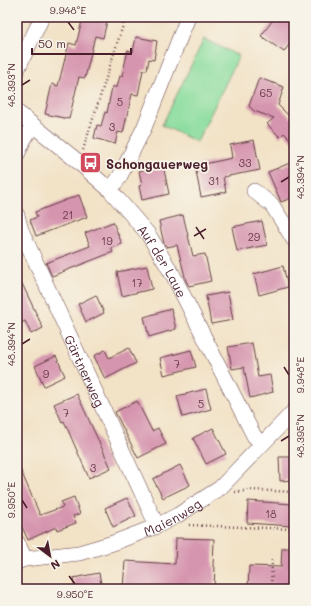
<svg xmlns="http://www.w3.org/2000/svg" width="311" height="606" font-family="Mali,sans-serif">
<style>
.green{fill:#8add9e;stroke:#6a7e64}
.building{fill:#d695af}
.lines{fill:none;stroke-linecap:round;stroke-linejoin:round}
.street-casing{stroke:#633c42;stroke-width:16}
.path{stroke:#633c42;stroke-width:2.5;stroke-dasharray:1 3;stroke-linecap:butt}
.street{stroke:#fff;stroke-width:15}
.ticks{fill:none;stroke:#4a1f2b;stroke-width:1.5}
.labels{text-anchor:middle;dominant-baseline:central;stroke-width:3.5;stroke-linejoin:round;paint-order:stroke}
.number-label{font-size:11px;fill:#6d3c4c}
.poi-label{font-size:13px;font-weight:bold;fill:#4a1f2b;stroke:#f7f3e8;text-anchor:start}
.street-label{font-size:13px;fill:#4a1f2b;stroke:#f7f3e8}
.neatline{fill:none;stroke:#4a1f2b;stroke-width:1.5}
.ticks-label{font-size:10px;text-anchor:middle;fill:#4a1f2b}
</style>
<rect width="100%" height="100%" fill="#f7f3e8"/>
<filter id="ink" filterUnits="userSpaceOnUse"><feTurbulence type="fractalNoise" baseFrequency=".025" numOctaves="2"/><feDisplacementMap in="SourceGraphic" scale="8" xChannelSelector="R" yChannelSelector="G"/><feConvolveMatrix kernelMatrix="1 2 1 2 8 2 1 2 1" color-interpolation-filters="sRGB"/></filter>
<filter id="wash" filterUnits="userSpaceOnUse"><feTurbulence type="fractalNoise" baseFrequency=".012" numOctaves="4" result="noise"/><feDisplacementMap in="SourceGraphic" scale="16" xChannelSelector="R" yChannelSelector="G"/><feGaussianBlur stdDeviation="0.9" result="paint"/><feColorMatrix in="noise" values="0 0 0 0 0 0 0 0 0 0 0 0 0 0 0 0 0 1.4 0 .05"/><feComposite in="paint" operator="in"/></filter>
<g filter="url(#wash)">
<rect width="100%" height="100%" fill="#f2e2c6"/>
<polygon class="green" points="204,39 239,56 197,142 162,125"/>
<g id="blocks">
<g class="building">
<polygon points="83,17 108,17 103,38 95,36 85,78 79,77 69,119 45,114 52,84 58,86 69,43 76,45"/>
<polygon points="275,17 294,17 294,37 284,52 261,36"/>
<polygon points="136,37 157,41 154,60 149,59 147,70 143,70 138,95 132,94 123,133 118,132 115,144 94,138 97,125 101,126 105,112 107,113 112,87 117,87 120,76 122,76 128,50 133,52"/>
<polygon points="259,78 284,87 278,105 294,121 294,143 284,133 280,137 267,124 274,118 254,111 249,106"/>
<polygon points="254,140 260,170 223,177 226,192 201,197 195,166 232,158 230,145"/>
<polygon points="290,163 294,172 294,197 281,202 268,172"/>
<polygon points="163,165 169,194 142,200 139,186 142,185 139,171"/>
<polygon points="79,195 87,217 36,236 30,220 37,217 35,212"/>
<polygon points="183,215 193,256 205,254 211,281 189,286 186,281 177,245 167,247 164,244 159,221"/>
<polygon points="262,221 267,245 237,251 232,227"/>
<polygon points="113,222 122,244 111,248 113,252 52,276 46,263 90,246 85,233"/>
<polygon points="147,266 152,289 122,296 117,272"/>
<polygon points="283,266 288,287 259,295 254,274"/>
<polygon points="17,273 43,328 31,334 25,321 17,325"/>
<polygon points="228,292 233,320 211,324 206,296"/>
<polygon points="96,295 104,313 86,322 78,304"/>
<polygon points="171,309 176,329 149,337 144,317"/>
<polygon points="252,343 258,377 270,375 273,392 250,398 244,367 232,369 228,347"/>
<polygon points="129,348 136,363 105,379 94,356 105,350 109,358"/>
<polygon points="191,350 196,367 164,375 160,358"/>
<polygon points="56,356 65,376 44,386 35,366"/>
<polygon points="206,389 211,409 183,417 177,396"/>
<polygon points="77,394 111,468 89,478 64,421 62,422 54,404"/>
<polygon points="137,401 152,431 158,428 166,444 138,458 115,412"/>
<polygon points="213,428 226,454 206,464 193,438"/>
<polygon points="279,457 294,457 294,480 280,481"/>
<polygon points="17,462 40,515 63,507 61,502 74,497 80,514 73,516 76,523 57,530 56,527 28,540 17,516"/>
<polygon points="180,465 190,485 163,498 153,479"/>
<polygon points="127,498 136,516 113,527 105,508"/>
<polygon points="248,501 293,504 292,526 247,523"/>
<polygon points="176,538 214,539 213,567 215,567 214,589 123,589 125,561 175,564"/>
<polygon points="282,548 294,548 294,589 248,589 249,566 281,567"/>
<polygon points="99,573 102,589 75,589 73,578"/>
</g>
</g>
</g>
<g filter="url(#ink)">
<use href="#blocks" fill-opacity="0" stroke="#633c42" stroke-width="1"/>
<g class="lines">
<defs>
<g id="street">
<polyline points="17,70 42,17"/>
<path id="s1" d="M17 112 76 160 110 190 148 234 173 275 254 436 262 444"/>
<polyline points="17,155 24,139 33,125"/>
<polyline points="110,190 119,178 144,128 188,17"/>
<polyline points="254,191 272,205 294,240"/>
<path id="s2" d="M17 215 21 230 157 526"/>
<polyline points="17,542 25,559"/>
<path id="s3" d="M17 562 25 559 79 553 113 543 157 526 178 515 220 488 294 411"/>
</g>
</defs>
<use href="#street" class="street-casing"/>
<g class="path">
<polyline points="83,150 125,19"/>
<polyline points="235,492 252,490 294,492"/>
<polyline points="189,525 294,529"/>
<polyline points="271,589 272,560"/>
</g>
<use href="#street" class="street"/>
</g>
</g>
<path class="ticks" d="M68 22 74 30M22 85 30 80M281 182 289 177M196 227 204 239M194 236 206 229M22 344 30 339M284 367 289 375M281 441 289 436M22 500 27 508M69 576 75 584"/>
<defs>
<symbol id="bus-square" viewBox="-11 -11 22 22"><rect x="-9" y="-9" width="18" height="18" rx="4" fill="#d1495b" stroke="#f7f3e8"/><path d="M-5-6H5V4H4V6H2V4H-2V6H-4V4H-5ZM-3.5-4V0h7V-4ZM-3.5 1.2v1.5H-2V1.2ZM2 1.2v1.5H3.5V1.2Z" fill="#fff"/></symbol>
</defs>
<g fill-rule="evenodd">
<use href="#bus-square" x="78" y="150" width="25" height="25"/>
</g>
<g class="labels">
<g class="number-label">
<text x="266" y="92">65</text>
<text x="120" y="101">5</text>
<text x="112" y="126">3</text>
<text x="245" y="162">33</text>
<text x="214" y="180">31</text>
<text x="68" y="214">21</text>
<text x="254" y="236">29</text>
<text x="107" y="240">19</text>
<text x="137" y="282">17</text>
<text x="177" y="363">7</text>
<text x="46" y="373">9</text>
<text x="201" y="403">5</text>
<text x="66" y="412">7</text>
<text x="93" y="467">3</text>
<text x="271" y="513">18</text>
</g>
<g class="poi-label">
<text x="106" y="163">Schongauerweg</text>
</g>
<g class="street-label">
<text stroke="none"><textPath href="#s1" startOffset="210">Auf der Laue</textPath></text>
<text stroke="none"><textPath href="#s2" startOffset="170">Gärtnerweg</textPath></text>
<text stroke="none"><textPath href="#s3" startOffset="163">Maienweg</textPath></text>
</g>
</g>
<rect width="311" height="606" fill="none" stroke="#f7f3e8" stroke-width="44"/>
<g transform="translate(50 556) rotate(148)" stroke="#f7f3e8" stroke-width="3" paint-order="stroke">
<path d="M0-3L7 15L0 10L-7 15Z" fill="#4a1f2b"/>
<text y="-6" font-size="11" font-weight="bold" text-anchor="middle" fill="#4a1f2b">N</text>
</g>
<path d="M32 48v6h99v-6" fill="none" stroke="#4a1f2b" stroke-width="2"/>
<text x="38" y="48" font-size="12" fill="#4a1f2b" stroke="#f7f3e8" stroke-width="3" paint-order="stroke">50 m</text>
<rect x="22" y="22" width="267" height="562" class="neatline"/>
<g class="ticks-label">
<text x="68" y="14">9.948°E</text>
<text transform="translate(11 85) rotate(-90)" y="4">48.393°N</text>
<text transform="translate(300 177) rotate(-90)" y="4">48.394°N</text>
<text transform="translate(11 344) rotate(-90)" y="4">48.394°N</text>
<text transform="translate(300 375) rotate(-90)" y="4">9.948°E</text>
<text transform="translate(300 436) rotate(-90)" y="4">48.395°N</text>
<text transform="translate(11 500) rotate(-90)" y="4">9.950°E</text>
<text x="75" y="598">9.950°E</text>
</g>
</svg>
